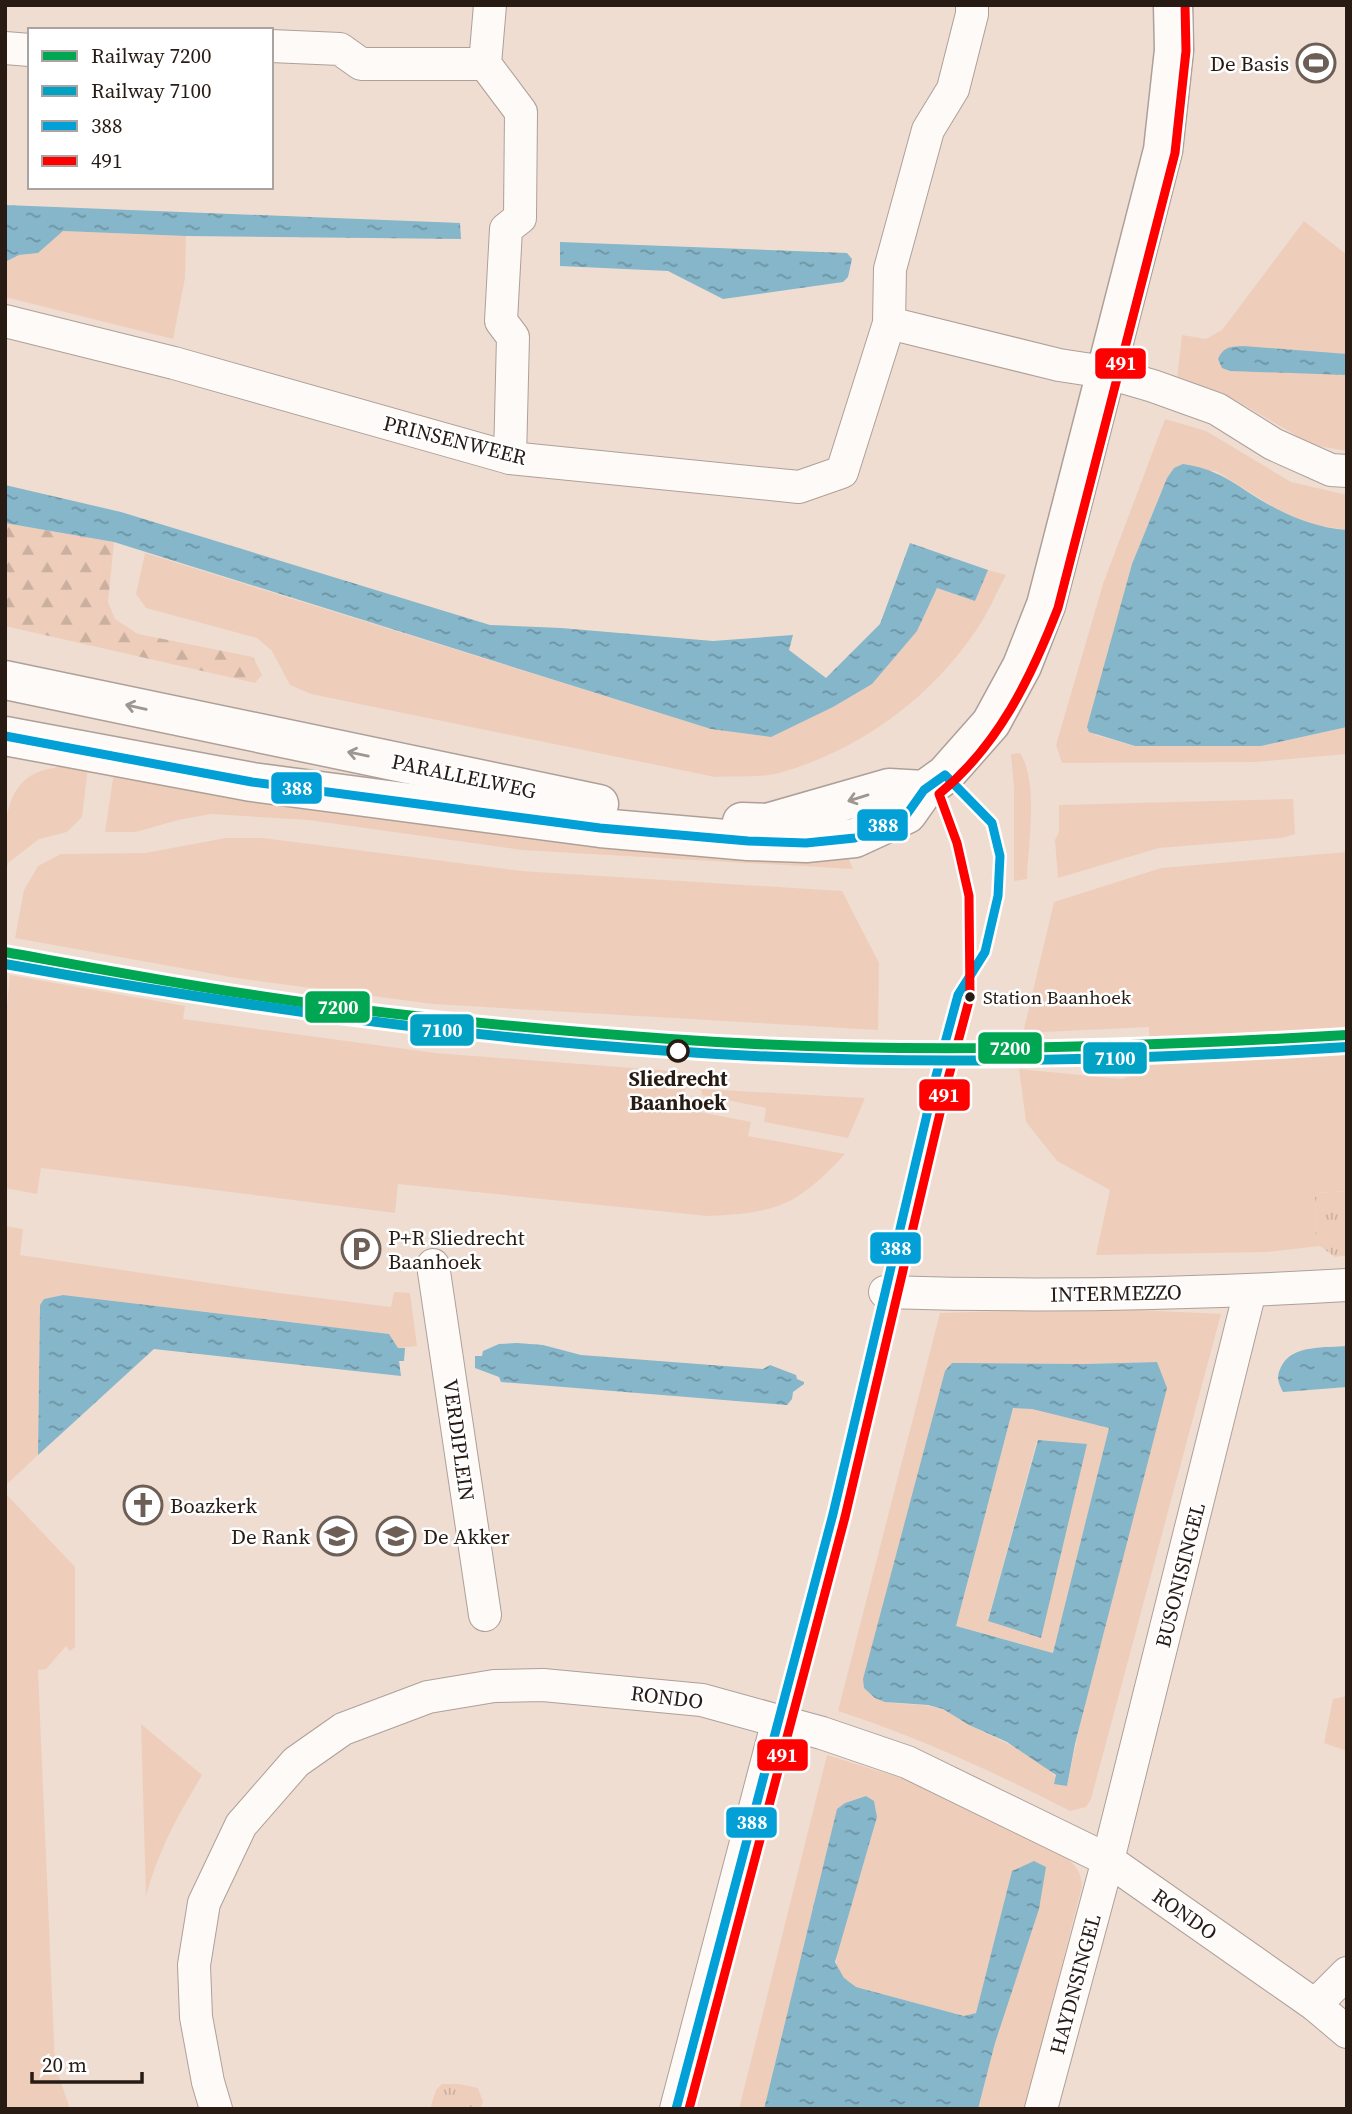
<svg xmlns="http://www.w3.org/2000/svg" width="1352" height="2114" font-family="'Source Serif 4',serif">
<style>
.grass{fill:#eeceba;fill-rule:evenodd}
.forest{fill:url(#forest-firs)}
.park{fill:url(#park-tufts)}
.water{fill:url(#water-ripples);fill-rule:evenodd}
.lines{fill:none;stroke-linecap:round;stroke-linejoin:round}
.minor-casing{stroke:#aea098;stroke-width:34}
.tertiary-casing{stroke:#aea098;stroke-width:41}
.minor{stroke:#fdfaf8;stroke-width:32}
.tertiary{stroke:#fdfaf8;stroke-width:38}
.bus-1-casing{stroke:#fff;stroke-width:14}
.bus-2-casing{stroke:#fff;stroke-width:14}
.bus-1{stroke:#02a0d7;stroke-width:9}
.bus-2{stroke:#f00;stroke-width:9}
.rail-1-casing{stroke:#fff;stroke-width:16}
.rail-2-casing{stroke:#fff;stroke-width:16}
.rail-1{stroke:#00a651;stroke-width:10}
.rail-2{stroke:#02a2c5;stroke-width:10}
.oneway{stroke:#9d9691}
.bus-dot{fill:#271b14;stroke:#fff;stroke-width:2.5}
.stop-dot{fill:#fff;stroke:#271b14;stroke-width:3.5}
.labels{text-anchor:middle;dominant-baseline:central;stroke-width:5;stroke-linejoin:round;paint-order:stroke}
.bus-label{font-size:19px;fill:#271b14;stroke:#fff;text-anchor:start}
.poi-label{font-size:21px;fill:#271b14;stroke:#fff;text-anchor:start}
.street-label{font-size:21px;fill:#271b14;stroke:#fff}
.stop-label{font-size:21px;font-weight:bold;fill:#271b14;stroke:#fff}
.line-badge{stroke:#fff;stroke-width:2.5}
.badge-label{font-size:19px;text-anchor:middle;font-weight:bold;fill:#fff}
</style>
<defs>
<pattern id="forest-firs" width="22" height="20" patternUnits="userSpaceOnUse" patternTransform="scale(1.75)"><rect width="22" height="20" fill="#eeceba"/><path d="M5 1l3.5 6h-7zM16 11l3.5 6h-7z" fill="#ccb09f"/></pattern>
<pattern id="park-tufts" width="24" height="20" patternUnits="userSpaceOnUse" patternTransform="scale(1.75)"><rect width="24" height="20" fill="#eeceba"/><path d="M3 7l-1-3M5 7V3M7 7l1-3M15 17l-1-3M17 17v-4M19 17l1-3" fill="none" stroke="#ccb09f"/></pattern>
<pattern id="water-ripples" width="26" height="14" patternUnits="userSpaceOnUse" patternTransform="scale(1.75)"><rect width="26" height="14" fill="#85b6c9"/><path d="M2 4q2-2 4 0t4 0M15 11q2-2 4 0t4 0" fill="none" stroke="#6d93a2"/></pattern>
</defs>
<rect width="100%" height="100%" fill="#efddd2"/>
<g class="grass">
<polygon points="1304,221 1347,255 1347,451 1313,445 1223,393 1177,378 1182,335 1206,339 1222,330"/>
<polygon points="63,231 186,236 185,278 173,339 5,297 5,262 19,255 38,253"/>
<polygon points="1165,419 1206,431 1291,482 1347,495 1347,530 1310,524 1275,508 1216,471 1174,468 1167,478 1132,564 1095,735 1135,746 1261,746 1347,727 1347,754 1256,762 1062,763 1056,745 1103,584"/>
<path d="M145 553 711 729 771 737 917 631 937 588 974 600 988 570 1006 575C998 589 992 604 984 618 939 692 863 750 779 773 760 778 735 776 715 777L311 694 290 685 272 651 257 638 146 608 136 594Z"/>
<path d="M1020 753C1039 782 1028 844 1027 879L1014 881V789L1011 754Z"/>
<path d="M78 764 88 767 82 817 67 832 39 839 8 863 5 875C5 846 0 802 25 780 38 768 61 767 78 764Z"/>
<polygon points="114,772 847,855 853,869 522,850 308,820 211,814 178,820 136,832 105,832"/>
<polygon points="1293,799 1295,834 1282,838 1159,848 1058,878 1055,840 1059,832 1059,805"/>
<polygon points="226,838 263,838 521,871 842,891 879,963 878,1030 433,1004 236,978 15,938 24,890 38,866 61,854 145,853"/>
<polygon points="1347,852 1347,1191 1315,1193 1316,1243 1320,1246 1267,1252 1096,1255 1110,1190 1057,1161 1026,1122 1019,1069 1122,1079 1150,1070 1149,1027 1023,1033 1054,902 1161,868"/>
<path d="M10 975 185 1006 183 1019 435 1053 686 1072 684 1109 751 1122 748 1136 845 1154C797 1206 777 1213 707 1216L398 1184 395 1213 41 1168 37 1194 5 1188V1026Z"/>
<polygon points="701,1089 865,1098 848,1138 764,1122 766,1108 702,1095"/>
<polygon points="5,1226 23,1229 20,1255 279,1293 391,1307 394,1292 410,1293 417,1346 398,1348 389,1334 63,1295 44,1299 40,1306 38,1455 5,1486"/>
<path d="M1097 1308 1221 1314 1091 1799 1086 1807 1070 1811C994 1772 920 1738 838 1711L940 1313ZM1157 1362 1067 1786 1060 1784C1050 1761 995 1738 971 1726 960 1721 950 1711 938 1708 917 1702 895 1707 875 1698L937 1400 952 1363 1085 1364Z"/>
<path d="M1013 1408 1032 1409 1109 1428 1054 1653 956 1626ZM1037 1440 1041 1638H1040L988 1620Z"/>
<polygon points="5,1493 75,1567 75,1647 70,1651 66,1646 46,1669 38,1670 55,2065 70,2109 5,2109"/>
<polygon points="1347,1696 1347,1751 1324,1743 1333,1699"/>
<path d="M141 1724 202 1775C178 1815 158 1851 146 1896Z"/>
<path d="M827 1755 914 1782 991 1816 1065 1857C1076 1865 1081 1872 1082 1886L1025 2109H978L995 2043 1012 1871 976 2013 964 2016 856 1987C840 1978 833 1968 838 1950L877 1817 874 1801 866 1796 845 1803 837 1810 764 2109H739Z"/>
</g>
<polygon class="forest" points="5,523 114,542 108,602 115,619 138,634 253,657 262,675 255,683 5,626"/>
<g class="park">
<polygon points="1347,1191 1347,1255 1335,1257 1316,1243 1315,1193"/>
<polygon points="442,2084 459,2084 478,2088 483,2102 480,2109 430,2109 436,2090"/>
</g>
<g class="water">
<polygon points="5,205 460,223 461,239 186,236 63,231 38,253 19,255 5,262"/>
<polygon points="560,242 847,253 852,259 848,277 843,282 723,299 668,271 560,266"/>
<path d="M1243 346 1347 354V375L1230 371 1222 368 1218 359C1224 346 1230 347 1243 346Z"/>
<path d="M1183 464C1225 470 1240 490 1275 508 1298 520 1321 528 1347 530V727L1261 746H1135L1089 732 1087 727 1132 564 1167 478 1174 468Z"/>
<polygon points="5,485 121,512 490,625 561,628 713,641 793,635 789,650 826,678 880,624 910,543 988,570 975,601 937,588 917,631 872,684 833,707 771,737 711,729 114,542 5,523"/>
<polygon points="63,1295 389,1334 398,1348 405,1348 404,1361 399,1361 401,1376 154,1349 38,1455 40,1305 44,1299"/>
<polygon points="517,1343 543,1345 581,1355 763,1369 770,1365 796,1375 797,1379 804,1382 804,1384 793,1392 792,1399 787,1405 501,1382 499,1377 475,1368 475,1356 482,1356 483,1351 499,1344"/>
<path d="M1347 1346V1387L1283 1392C1278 1382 1276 1377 1281 1367 1292 1344 1326 1348 1347 1346Z"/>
<path d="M1157 1362 1167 1388 1075 1744 1067 1786 1054 1784 1056 1775 1007 1742 969 1725 943 1709 928 1705 885 1702 875 1698 864 1688 863 1679 945 1371 952 1363H962L1085 1364ZM1013 1408 1032 1409 1109 1428 1053 1653 956 1626Z"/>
<polygon points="1038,1440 1087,1444 1041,1638 988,1621"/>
<polygon points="866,1796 874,1801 877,1817 835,1962 844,1978 856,1987 964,2016 976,2013 1012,1871 1034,1861 1046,1867 1039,1909 995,2043 978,2109 764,2109 837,1809 845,1803"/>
</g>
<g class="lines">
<defs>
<g id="minor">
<polyline points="490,5 485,64 521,112 520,218 506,229 501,321 513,337 510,458"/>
<polyline points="271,46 340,49 361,64 485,64"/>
<polyline points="5,48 30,50"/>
<polyline points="5,321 174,363 510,458 799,487 842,472 889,323 890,269 928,130 953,89 972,14 972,5"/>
<polyline points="889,323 1059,365 1105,372 1153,386 1217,409 1273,444 1331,470 1347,471"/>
<polyline points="433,1265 485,1615"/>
<path d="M885 1292C1039 1297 1193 1294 1347 1285"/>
<polyline points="1315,2005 1347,1973"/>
<polyline points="216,2109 208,2082 196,2017 194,1965 204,1903 241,1825 296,1762 343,1729 428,1697 494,1686 543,1685 702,1700 822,1733 907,1762 1108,1860 1315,2005 1347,2032"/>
<polyline points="676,2109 778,1720"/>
<polyline points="1041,2109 1108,1860 1250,1291"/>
</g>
<g id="tertiary">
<polyline points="5,680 599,804"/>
<polyline points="5,736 252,782 600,828 748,841 806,843 855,838 907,814 924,790 945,775 991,723 1022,666 1046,605 1163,150 1174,50 1173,5"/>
<polyline points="742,822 767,823 889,788 924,790"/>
</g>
</defs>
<use href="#minor" class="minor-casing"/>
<use href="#tertiary" class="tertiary-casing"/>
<use href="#minor" class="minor"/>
<use href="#tertiary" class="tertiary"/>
<defs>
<polyline id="bus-1" points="5,736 252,782 600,828 748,841 806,843 855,838 907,814 924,790 945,775 992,823 1000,856 998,896 985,952 958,995 936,1076 833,1514 676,2109"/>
<path id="bus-2" d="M689 2109 845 1517 948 1079 970 997 969 896 957 843 939 794C998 746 1031 678 1058 608L1175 153 1186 51 1185 5"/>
</defs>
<use href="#bus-1" class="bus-1-casing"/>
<use href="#bus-2" class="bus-2-casing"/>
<use href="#bus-1" class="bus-1"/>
<use href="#bus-2" class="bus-2"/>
<defs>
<path id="rail-1" d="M5 952C116 972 227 993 339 1007 449 1021 559 1031 670 1039 895 1055 1121 1048 1347 1035"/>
<path id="rail-2" d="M5 964C226 1004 446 1036 670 1051 896 1067 1121 1061 1347 1047"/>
</defs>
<use href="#rail-1" class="rail-1-casing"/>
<use href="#rail-2" class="rail-2-casing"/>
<use href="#rail-1" class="rail-1"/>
<use href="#rail-2" class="rail-2"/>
</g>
<defs><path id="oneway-shaft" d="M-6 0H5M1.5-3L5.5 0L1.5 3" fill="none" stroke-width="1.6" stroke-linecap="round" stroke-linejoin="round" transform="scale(1.75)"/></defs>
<g class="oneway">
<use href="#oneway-shaft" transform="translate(136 707) rotate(-167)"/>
<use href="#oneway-shaft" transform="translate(358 754) rotate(-168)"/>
<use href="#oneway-shaft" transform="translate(858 798) rotate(163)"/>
</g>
<defs>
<symbol id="stadium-ring" viewBox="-11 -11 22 22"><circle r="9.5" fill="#fff" stroke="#6d5f56" stroke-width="1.5"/><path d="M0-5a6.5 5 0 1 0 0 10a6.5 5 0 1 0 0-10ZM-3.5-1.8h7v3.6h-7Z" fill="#6d5f56"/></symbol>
<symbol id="parking-ring" viewBox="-11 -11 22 22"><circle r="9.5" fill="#fff" stroke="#6d5f56" stroke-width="1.5"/><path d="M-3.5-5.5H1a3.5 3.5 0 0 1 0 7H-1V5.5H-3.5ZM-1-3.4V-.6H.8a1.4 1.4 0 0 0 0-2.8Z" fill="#6d5f56"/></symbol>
<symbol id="church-ring" viewBox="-11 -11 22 22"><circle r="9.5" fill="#fff" stroke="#6d5f56" stroke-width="1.5"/><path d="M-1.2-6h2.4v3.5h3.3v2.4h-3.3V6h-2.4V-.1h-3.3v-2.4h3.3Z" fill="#6d5f56"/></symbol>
<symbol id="school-ring" viewBox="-11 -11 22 22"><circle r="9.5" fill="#fff" stroke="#6d5f56" stroke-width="1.5"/><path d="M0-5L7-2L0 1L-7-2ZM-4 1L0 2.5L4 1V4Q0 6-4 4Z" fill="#6d5f56"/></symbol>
</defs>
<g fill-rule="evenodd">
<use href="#stadium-ring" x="1294" y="41" width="44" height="44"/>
<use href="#parking-ring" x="339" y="1227" width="44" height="44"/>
<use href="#church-ring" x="121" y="1483" width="44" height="44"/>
<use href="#school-ring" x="315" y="1514" width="44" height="44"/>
<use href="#school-ring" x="374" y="1514" width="44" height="44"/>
</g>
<circle class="bus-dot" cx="970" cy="997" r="6"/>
<circle class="stop-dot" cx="678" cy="1051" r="10"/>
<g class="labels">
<g class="bus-label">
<text x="983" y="997">Station Baanhoek</text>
</g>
<g class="poi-label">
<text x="1289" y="63" text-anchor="end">De Basis</text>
<text x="388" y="1237">P+R Sliedrecht<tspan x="388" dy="24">Baanhoek</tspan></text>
<text x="170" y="1505">Boazkerk</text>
<text x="310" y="1536" text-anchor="end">De Rank</text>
<text x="423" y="1536">De Akker</text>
</g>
<g class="street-label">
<text transform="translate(455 440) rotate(14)">PRINSENWEER</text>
<text transform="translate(464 776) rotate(12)">PARALLELWEG</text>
<text transform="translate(1116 1293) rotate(-1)">INTERMEZZO</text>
<text transform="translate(459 1440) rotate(82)">VERDIPLEIN</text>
<text transform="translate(1180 1575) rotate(-76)">BUSONISINGEL</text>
<text transform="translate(667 1697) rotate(7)">RONDO</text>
<text transform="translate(1185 1914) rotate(35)">RONDO</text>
<text transform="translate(1075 1984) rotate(-75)">HAYDNSINGEL</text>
</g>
<g class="stop-label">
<text x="678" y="1078">Sliedrecht<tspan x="678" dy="24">Baanhoek</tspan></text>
</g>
</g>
<g class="line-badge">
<rect x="1094" y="347" width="53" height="33" rx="7" fill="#f00"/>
<rect x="270" y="771" width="53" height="34" rx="7" fill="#02a0d7"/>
<rect x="856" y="808" width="53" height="34" rx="7" fill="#02a0d7"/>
<rect x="304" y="990" width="67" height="34" rx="7" fill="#00a651"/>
<rect x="409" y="1013" width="66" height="34" rx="7" fill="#02a2c5"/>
<rect x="977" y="1031" width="66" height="34" rx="7" fill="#00a651"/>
<rect x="1082" y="1041" width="66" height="34" rx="7" fill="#02a2c5"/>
<rect x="918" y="1078" width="53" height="34" rx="7" fill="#f00"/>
<rect x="869" y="1231" width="53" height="34" rx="7" fill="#02a0d7"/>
<rect x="756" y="1738" width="53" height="34" rx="7" fill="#f00"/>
<rect x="725" y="1806" width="53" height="33" rx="7" fill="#02a0d7"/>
</g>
<g class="badge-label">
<text x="1121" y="370">491</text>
<text x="297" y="795">388</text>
<text x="883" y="832">388</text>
<text x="338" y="1014">7200</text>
<text x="442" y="1037">7100</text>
<text x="1010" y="1055">7200</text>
<text x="1115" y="1065">7100</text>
<text x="944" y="1102">491</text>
<text x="896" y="1255">388</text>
<text x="782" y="1762">491</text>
<text x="752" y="1829">388</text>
</g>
<rect width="1352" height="2114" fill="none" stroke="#271b14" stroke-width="14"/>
<rect x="28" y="28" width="245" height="161" fill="#ffffff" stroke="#a9a4a1" stroke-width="2"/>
<rect x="42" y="51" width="35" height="10" fill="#00a651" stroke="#a9a4a1" stroke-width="2"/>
<text x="91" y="63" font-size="21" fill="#271b14">Railway 7200</text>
<rect x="42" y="86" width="35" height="10" fill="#02a2c5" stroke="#a9a4a1" stroke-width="2"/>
<text x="91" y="98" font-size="21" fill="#271b14">Railway 7100</text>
<rect x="42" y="121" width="35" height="10" fill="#02a0d7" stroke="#a9a4a1" stroke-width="2"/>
<text x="91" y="133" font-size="21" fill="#271b14">388</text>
<rect x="42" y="156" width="35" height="10" fill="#ff0000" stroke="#a9a4a1" stroke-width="2"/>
<text x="91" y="168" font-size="21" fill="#271b14">491</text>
<path d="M32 2072v10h110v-10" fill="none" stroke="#271b14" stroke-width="3.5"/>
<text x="42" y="2072" font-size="21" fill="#271b14" stroke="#ffffff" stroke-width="5" paint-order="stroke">20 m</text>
</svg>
